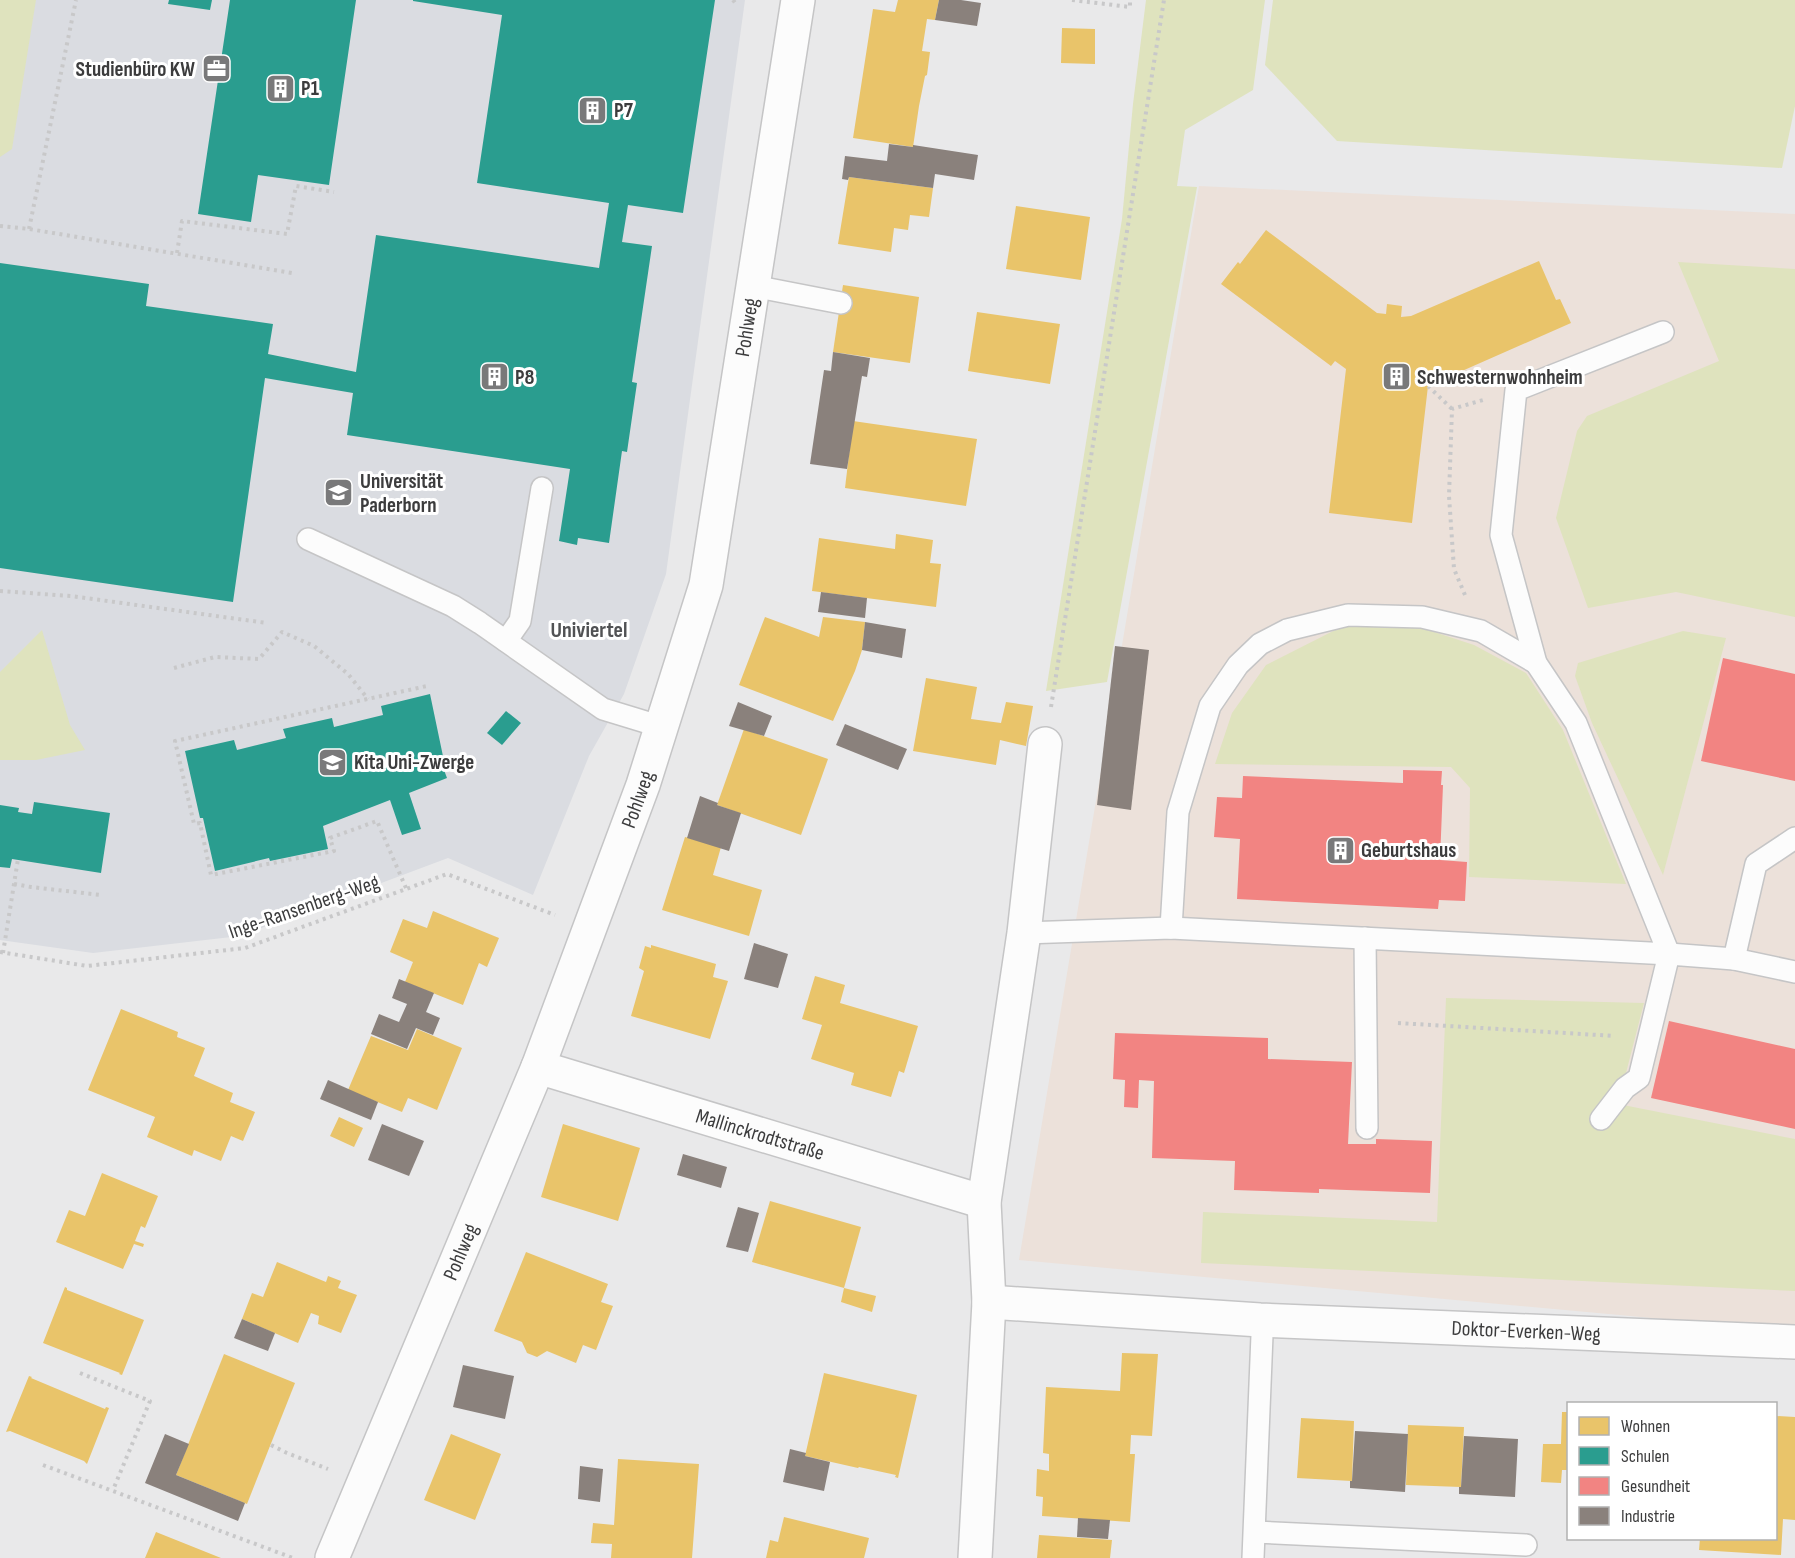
<svg xmlns="http://www.w3.org/2000/svg" width="1795" height="1558" font-family="'Sofia Sans Condensed',sans-serif">
<style>
.built{fill:#dadce1}
.medical{fill:#ece1da}
.green{fill:#dfe3be}
.homes{fill:#e9c46a}
.schools{fill:#2a9d8f}
.health{fill:#f28482}
.industry{fill:#8a817c}
.lines{fill:none;stroke-linecap:round;stroke-linejoin:round}
.service-casing{stroke:#c5c5c6;stroke-width:24}
.minor-casing{stroke:#c5c5c6;stroke-width:36}
.path{stroke:#c8c8c9;stroke-width:4;stroke-dasharray:3 4.5;stroke-linecap:butt}
.service{stroke:#fcfcfc;stroke-width:21}
.minor{stroke:#fcfcfc;stroke-width:33}
.labels{text-anchor:middle;dominant-baseline:central;stroke-width:6;stroke-linejoin:round;paint-order:stroke}
.poi-label{font-size:21px;font-weight:bold;fill:#3c3c3d;stroke:#fff;text-anchor:start}
.street-label{font-size:21px;fill:#3c3c3d;stroke:#fff}
.neighbourhood-label{font-size:22px;font-weight:bold;fill:#515254;stroke:#fff}
</style>
<rect width="100%" height="100%" fill="#e9e9ea"/>
<polygon class="built" points="0,0 745,0 666,574 624,694 589,756 533,895 448,858 240,936 93,953 0,940"/>
<polygon class="medical" points="1199,186 1795,214 1795,1331 1019,1260"/>
<g class="green">
<polygon points="0,0 36,0 12,149 0,157"/>
<polygon points="1146,0 1265,0 1253,90 1185,130 1177,186 1197,187 1107,682 1046,691 1122,219 1133,104"/>
<polygon points="1273,0 1795,0 1795,106 1782,168 1337,141 1265,65"/>
<polygon points="1678,262 1795,269 1795,617 1676,592 1588,608 1556,518 1577,431 1587,416 1719,361"/>
<polygon points="1343,626 1419,627 1474,645 1526,673 1563,730 1626,884 1469,877 1470,788 1451,767 1215,764 1232,713 1266,665"/>
<polygon points="42,630 70,725 85,750 36,760 0,760 0,672"/>
<polygon points="1683,631 1726,638 1663,875 1592,723 1575,676 1578,663"/>
<polygon points="1446,998 1644,1003 1618,1104 1795,1139 1795,1291 1201,1263 1203,1212 1437,1222"/>
</g>
<g class="homes">
<polygon points="898,0 939,0 935,20 927,19 922,51 930,52 927,75 925,76 919,106 913,147 853,138 873,9 895,12"/>
<polygon points="1062,28 1095,29 1095,64 1061,63"/>
<polygon points="849,177 933,188 929,217 910,215 908,230 894,228 891,252 838,244"/>
<polygon points="1016,206 1090,217 1081,280 1006,269"/>
<polygon points="1266,230 1377,313 1386,314 1387,304 1402,306 1401,317 1411,316 1539,261 1556,300 1560,299 1571,323 1428,386 1412,523 1329,513 1346,369 1335,361 1331,366 1221,284 1238,262 1240,264"/>
<polygon points="843,285 919,297 910,363 833,352"/>
<polygon points="977,312 1060,324 1050,384 968,371"/>
<polygon points="853,421 977,439 966,506 845,488"/>
<polygon points="896,534 933,540 930,563 941,564 936,607 812,591 819,538 895,549"/>
<polygon points="765,617 819,637 823,617 865,622 862,650 855,671 833,721 739,685"/>
<polygon points="926,678 977,687 971,719 1001,723 1006,702 1033,706 1026,746 1000,740 996,765 913,751"/>
<polygon points="744,729 828,759 801,835 717,805"/>
<polygon points="685,837 721,847 713,875 762,890 749,936 662,910"/>
<polygon points="433,911 499,938 487,967 479,963 463,1005 405,982 413,962 390,952 403,919 427,928"/>
<polygon points="651,945 716,964 713,977 728,981 710,1039 631,1016 644,971 639,968 645,946 651,948"/>
<polygon points="815,976 845,985 840,1003 918,1026 904,1073 899,1071 891,1097 851,1085 854,1073 811,1059 822,1025 802,1019"/>
<polygon points="121,1009 178,1032 177,1037 205,1048 194,1076 233,1093 230,1102 255,1112 243,1141 231,1136 221,1161 194,1150 192,1156 147,1137 155,1117 88,1090"/>
<polygon points="417,1029 462,1048 437,1110 408,1098 402,1112 348,1090 371,1036 408,1050"/>
<polygon points="339,1117 363,1128 354,1147 330,1136"/>
<polygon points="563,1124 640,1148 618,1221 541,1197"/>
<polygon points="102,1173 158,1196 145,1228 141,1226 135,1241 144,1244 143,1247 134,1244 123,1269 56,1242 69,1210 85,1216"/>
<polygon points="770,1201 861,1227 844,1288 752,1262"/>
<polygon points="526,1252 608,1284 601,1302 613,1306 596,1350 583,1345 576,1363 547,1351 537,1357 527,1353 522,1342 494,1331"/>
<polygon points="277,1262 326,1282 328,1276 341,1281 338,1288 357,1295 341,1333 318,1324 319,1316 311,1313 298,1343 242,1319 252,1293 263,1297"/>
<polygon points="65,1287 67,1288 67,1290 144,1320 122,1375 119,1374 120,1373 43,1343"/>
<polygon points="844,1288 876,1296 872,1312 841,1302"/>
<polygon points="1122,1353 1158,1354 1152,1436 1131,1435 1130,1454 1135,1454 1130,1522 1042,1516 1043,1497 1036,1496 1037,1469 1049,1471 1049,1454 1043,1453 1046,1387 1120,1391"/>
<polygon points="224,1354 295,1383 247,1504 176,1475"/>
<polygon points="824,1373 917,1395 898,1478 895,1477 896,1475 859,1467 858,1468 805,1456"/>
<polygon points="29,1376 32,1377 31,1378 105,1409 106,1407 109,1408 87,1464 84,1461 10,1431 6,1432"/>
<polygon points="1562,1412 1568,1412 1568,1470 1562,1470 1561,1483 1541,1482 1543,1444 1561,1444"/>
<polygon points="1776,1416 1795,1417 1795,1520 1783,1519 1781,1555 1699,1550 1700,1538 1776,1538"/>
<polygon points="1301,1418 1354,1421 1352,1481 1297,1478"/>
<polygon points="1408,1425 1464,1427 1461,1487 1406,1485"/>
<polygon points="451,1434 501,1454 475,1520 424,1500"/>
<polygon points="618,1459 699,1464 692,1558 611,1558 612,1544 591,1543 593,1523 614,1525"/>
<polygon points="784,1517 869,1538 864,1558 766,1558 770,1540 778,1542"/>
<polygon points="156,1532 221,1558 145,1558"/>
<polygon points="1039,1535 1112,1540 1110,1558 1037,1558"/>
</g>
<g class="schools">
<polygon points="169,0 212,0 210,10 168,4"/>
<polygon points="230,0 356,0 329,185 258,175 251,222 198,214"/>
<polygon points="413,0 715,0 683,213 628,205 622,242 652,246 632,382 637,383 627,452 622,451 609,543 578,538 577,545 559,541 570,469 347,435 353,393 265,378 233,602 0,568 0,263 149,284 146,306 273,324 268,354 356,372 376,235 599,268 609,203 477,183 502,15 413,1"/>
<polygon points="430,694 444,761 441,762 447,778 409,793 421,829 402,835 390,800 323,826 328,849 270,861 269,858 215,871 203,818 200,818 185,751 234,740 237,750 286,738 283,729 332,718 334,727 383,715 381,706"/>
<polygon points="506,711 521,723 502,745 487,733"/>
<polygon points="34,802 110,813 101,873 12,859 10,868 0,867 0,805 19,808 18,812 32,814"/>
</g>
<g class="health">
<polygon points="1723,658 1795,674 1795,781 1701,761"/>
<polygon points="1403,770 1442,771 1441,785 1443,785 1440,860 1467,862 1465,901 1439,900 1438,909 1237,899 1240,839 1214,837 1217,797 1242,798 1243,776 1403,783"/>
<polygon points="1669,1021 1795,1049 1795,1129 1651,1098"/>
<polygon points="1115,1033 1268,1038 1268,1059 1352,1062 1348,1144 1376,1144 1376,1139 1432,1141 1430,1193 1319,1189 1319,1193 1234,1190 1235,1161 1152,1158 1154,1081 1139,1080 1138,1108 1124,1107 1125,1080 1113,1079"/>
</g>
<g class="industry">
<polygon points="939,0 961,0 981,3 977,26 935,20"/>
<polygon points="889,144 913,147 913,145 978,155 974,180 935,174 933,188 849,177 848,180 842,179 845,156 887,161"/>
<polygon points="833,352 870,358 867,377 862,376 847,469 810,464 824,370 831,371"/>
<polygon points="821,592 867,598 865,618 818,612"/>
<polygon points="865,622 906,629 902,658 862,650"/>
<polygon points="1115,646 1149,650 1131,810 1097,805"/>
<polygon points="738,702 772,716 764,736 729,726"/>
<polygon points="845,724 907,749 898,770 836,745"/>
<polygon points="700,796 718,803 717,805 741,813 729,851 687,838"/>
<polygon points="754,943 788,954 778,988 744,979"/>
<polygon points="399,979 434,993 426,1012 440,1018 433,1035 416,1028 407,1049 371,1034 379,1014 399,1022 407,1004 392,998"/>
<polygon points="328,1080 378,1102 371,1120 320,1099"/>
<polygon points="382,1124 424,1141 409,1176 368,1160"/>
<polygon points="683,1154 727,1167 721,1188 677,1175"/>
<polygon points="738,1207 759,1213 748,1252 726,1247"/>
<polygon points="242,1319 275,1333 268,1351 234,1338"/>
<polygon points="463,1365 514,1376 505,1419 453,1407"/>
<polygon points="1355,1431 1408,1434 1405,1492 1350,1488 1350,1481 1352,1481"/>
<polygon points="165,1434 189,1444 176,1475 245,1503 238,1521 145,1483"/>
<polygon points="1464,1436 1518,1439 1515,1497 1459,1494 1459,1487 1461,1487"/>
<polygon points="790,1449 806,1453 805,1456 830,1462 824,1491 783,1482"/>
<polygon points="580,1466 603,1469 600,1502 578,1499"/>
<polygon points="1078,1518 1110,1520 1108,1539 1077,1537"/>
</g>
<g class="lines">
<defs>
<g id="service">
<polyline points="753,286 841,303"/>
<polyline points="308,539 453,606 480,623 603,709 662,727"/>
<polyline points="506,641 520,621 542,488"/>
<polyline points="1171,928 1178,812 1210,706 1238,665 1260,644 1287,630 1348,615 1422,617 1481,631 1536,663"/>
<polyline points="1024,933 1171,928 1669,954 1576,723 1536,663 1501,535 1516,390 1663,332"/>
<polyline points="1365,938 1367,1128"/>
<polyline points="1734,959 1756,864 1795,838"/>
<polyline points="1601,1119 1625,1088 1639,1078 1669,954 1734,959 1795,972"/>
<polyline points="1255,1532 1526,1545"/>
<polyline points="1253,1558 1262,1335 1260,1320"/>
</g>
<g id="minor">
<path id="s1" d="M538 1067 984 1202"/>
<path id="s2" d="M989 1302 1260 1320 1795 1342"/>
<path id="s3" d="M332 1558 538 1067 643 785 706 585 798 0"/>
<polyline points="975,1558 989,1302 984,1202 1024,933 1045,744"/>
</g>
</defs>
<use href="#service" class="service-casing"/>
<use href="#minor" class="minor-casing"/>
<g class="path">
<polyline points="733,0 736,4"/>
<polyline points="1072,0 1130,7 1130,0"/>
<polyline points="0,226 29,229 292,273"/>
<polyline points="29,229 76,0"/>
<polyline points="177,253 182,221 287,234 296,186 334,192"/>
<polyline points="1428,386 1452,409"/>
<polyline points="0,591 71,596 267,623"/>
<polyline points="1465,595 1454,569 1449,496 1452,409 1483,400"/>
<polyline points="174,668 215,657 259,659 282,632 314,646 348,674 368,699"/>
<polyline points="1051,707 1164,0"/>
<polyline points="14,884 31,887 101,895"/>
<polyline points="406,888 377,821 330,838 334,851 211,875 200,823 194,824 175,741 427,686"/>
<polyline points="0,952 87,966 245,948 447,874 555,915"/>
<polyline points="3,953 18,859"/>
<polyline points="1398,1023 1615,1036"/>
<polyline points="80,1373 150,1401 113,1490"/>
<polyline points="271,1445 287,1453 328,1469"/>
<polyline points="43,1465 293,1558"/>
</g>
<use href="#service" class="service"/>
<use href="#minor" class="minor"/>
</g>
<defs>
<symbol id="office-square" viewBox="-11 -11 22 22"><rect x="-9" y="-9" width="18" height="18" rx="4" fill="#79797a" stroke="#fff"/><path d="M-6-3h4V-5.5h4V-3h4V5H-6ZM-1-4.5V-3h2v-1.5ZM-6 0V1H6V0Z" fill="#fff"/></symbol>
<symbol id="building-square" viewBox="-11 -11 22 22"><rect x="-9" y="-9" width="18" height="18" rx="4" fill="#79797a" stroke="#fff"/><path d="M-4-6H4V6H1V3H-1V6H-4ZM-2.5-4.3h1.7v1.8h-1.7ZM.8-4.3h1.7v1.8H.8ZM-2.5-1h1.7V.8h-1.7ZM.8-1h1.7V.8H.8Z" fill="#fff"/></symbol>
<symbol id="university-square" viewBox="-11 -11 22 22"><rect x="-9" y="-9" width="18" height="18" rx="4" fill="#79797a" stroke="#fff"/><path d="M0-5L7-2L0 1L-7-2ZM-4 1L0 2.5L4 1V4Q0 6-4 4Z" fill="#fff"/></symbol>
<symbol id="school-square" viewBox="-11 -11 22 22"><rect x="-9" y="-9" width="18" height="18" rx="4" fill="#79797a" stroke="#fff"/><path d="M0-5L7-2L0 1L-7-2ZM-4 1L0 2.5L4 1V4Q0 6-4 4Z" fill="#fff"/></symbol>
</defs>
<g fill-rule="evenodd">
<use href="#office-square" x="200" y="52" width="33" height="33"/>
<use href="#building-square" x="264" y="72" width="33" height="33"/>
<use href="#building-square" x="576" y="94" width="33" height="33"/>
<use href="#building-square" x="478" y="360" width="33" height="33"/>
<use href="#building-square" x="1380" y="360" width="33" height="33"/>
<use href="#university-square" x="322" y="476" width="33" height="33"/>
<use href="#school-square" x="316" y="746" width="33" height="33"/>
<use href="#building-square" x="1324" y="834" width="33" height="33"/>
</g>
<g class="labels">
<g class="poi-label">
<text x="195" y="69" text-anchor="end">Studienbüro KW</text>
<text x="301" y="88">P1</text>
<text x="614" y="110">P7</text>
<text x="515" y="377">P8</text>
<text x="1417" y="377">Schwesternwohnheim</text>
<text x="360" y="481">Universität<tspan x="360" dy="24">Paderborn</tspan></text>
<text x="354" y="762">Kita Uni-Zwerge</text>
<text x="1361" y="850">Geburtshaus</text>
</g>
<g class="street-label">
<text stroke="none"><textPath href="#s3" startOffset="1304">Pohlweg</textPath></text>
<text stroke="none"><textPath href="#s3" startOffset="818">Pohlweg</textPath></text>
<text transform="translate(304 907) rotate(-19)">Inge-Ransenberg-Weg</text>
<text stroke="none"><textPath href="#s1" startOffset="232">Mallinckrodtstraße</textPath></text>
<text stroke="none"><textPath href="#s3" startOffset="332">Pohlweg</textPath></text>
<text stroke="none"><textPath href="#s2" startOffset="538">Doktor-Everken-Weg</textPath></text>
</g>
<g class="neighbourhood-label">
<text x="589" y="630">Univiertel</text>
</g>
</g>
<rect x="1567" y="1402" width="210" height="138" fill="#ffffff" stroke="#b1b1b1" stroke-width="1.5"/>
<rect x="1579" y="1417" width="30" height="18" fill="#e9c46a" stroke="#b1b1b1" stroke-width="1.5"/>
<text x="1621" y="1432" font-size="18" fill="#3c3c3d">Wohnen</text>
<rect x="1579" y="1447" width="30" height="18" fill="#2a9d8f" stroke="#b1b1b1" stroke-width="1.5"/>
<text x="1621" y="1462" font-size="18" fill="#3c3c3d">Schulen</text>
<rect x="1579" y="1477" width="30" height="18" fill="#f28482" stroke="#b1b1b1" stroke-width="1.5"/>
<text x="1621" y="1492" font-size="18" fill="#3c3c3d">Gesundheit</text>
<rect x="1579" y="1507" width="30" height="18" fill="#8a817c" stroke="#b1b1b1" stroke-width="1.5"/>
<text x="1621" y="1522" font-size="18" fill="#3c3c3d">Industrie</text>
</svg>
